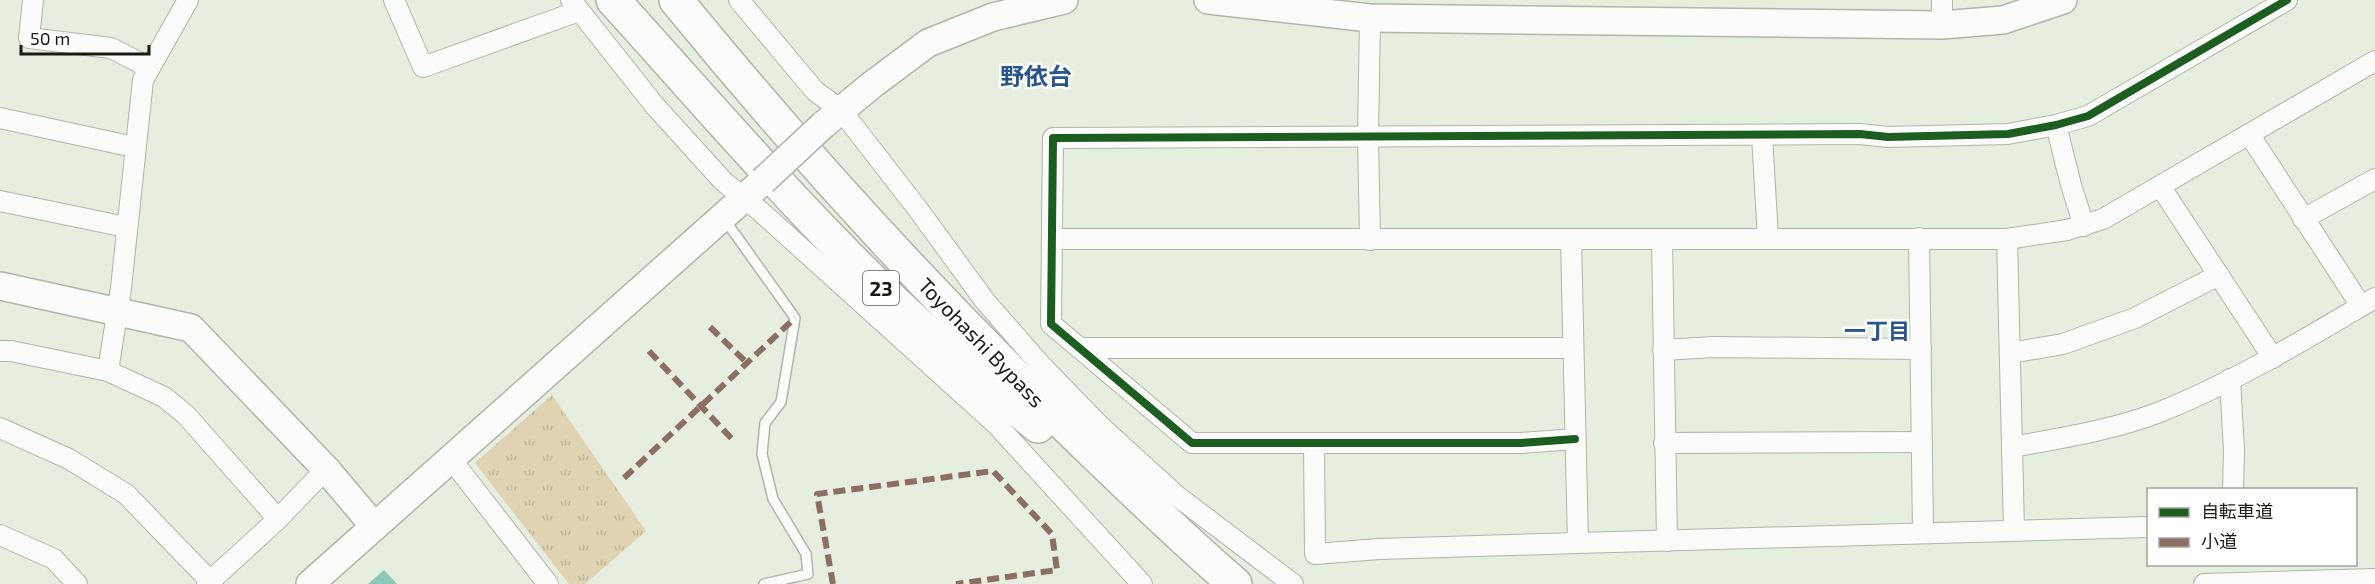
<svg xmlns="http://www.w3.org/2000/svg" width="2375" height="584" font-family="'Exo 2','Noto Sans JP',sans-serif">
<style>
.park{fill:url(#park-tufts)}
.water{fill:#8cc9b8}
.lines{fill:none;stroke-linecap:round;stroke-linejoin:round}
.lane-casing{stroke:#afb5aa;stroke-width:12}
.street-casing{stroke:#afb5aa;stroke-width:22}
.secondary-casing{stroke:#afb5aa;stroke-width:30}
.highway-casing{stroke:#afb5aa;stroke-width:36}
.lane{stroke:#fbfcfa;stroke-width:9}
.street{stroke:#fbfcfa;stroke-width:20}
.secondary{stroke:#fbfcfa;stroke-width:27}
.highway{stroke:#fbfcfa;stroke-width:33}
.secondary-bridge-casing{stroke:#afb5aa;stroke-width:30;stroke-linecap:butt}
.secondary-bridge{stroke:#fbfcfa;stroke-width:27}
.quiet{stroke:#8d6e63;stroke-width:6;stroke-dasharray:12 6;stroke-linecap:butt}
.cycleway-casing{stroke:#fff;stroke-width:11}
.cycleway{stroke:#1b5e20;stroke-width:8}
.labels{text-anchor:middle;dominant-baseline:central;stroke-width:5;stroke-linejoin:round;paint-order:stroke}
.shield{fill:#fff;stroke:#5d6059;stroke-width:1.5}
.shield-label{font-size:20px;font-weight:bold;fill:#171c12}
.street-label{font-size:21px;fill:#171c12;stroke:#fff}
.neighbourhood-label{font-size:22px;font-weight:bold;fill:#29568a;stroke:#fff}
.quarter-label{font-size:24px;font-weight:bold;fill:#29568a;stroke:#fff}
</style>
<defs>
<pattern id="park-tufts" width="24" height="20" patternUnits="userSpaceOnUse" patternTransform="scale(1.5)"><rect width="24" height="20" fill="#e0d3b1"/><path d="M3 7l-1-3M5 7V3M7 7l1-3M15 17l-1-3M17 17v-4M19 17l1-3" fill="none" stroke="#bfb597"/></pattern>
</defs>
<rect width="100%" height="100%" fill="#e6eedf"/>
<polygon class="park" points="552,395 646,531 585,584 569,584 475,463"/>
<polygon class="water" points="384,570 397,584 368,584"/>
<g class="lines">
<defs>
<polyline id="lane" points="725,220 795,318 781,402 765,423 762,454 773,499 806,554 808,574 764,584"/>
<g id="street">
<polyline points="33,0 29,38 111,48 148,67"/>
<polyline points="394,0 423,67 579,11"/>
<polyline points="571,0 655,106 723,181 760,211 996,424 1142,584"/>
<polyline points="739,0 815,91 841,110 917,208 985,301 1041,365 1100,426 1177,496 1293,584"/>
<polyline points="1942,0 1942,25"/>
<polyline points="1370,18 1368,136 1370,240"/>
<polyline points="0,118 134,147"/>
<polyline points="2056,125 2071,185 2084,226"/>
<polyline points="2249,134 2361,306"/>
<polyline points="1762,136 1768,238"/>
<polyline points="2160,186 2273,358"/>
<polyline points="0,201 126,227"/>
<polyline points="2303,219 2375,179"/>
<polyline points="1919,238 1923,532"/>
<polyline points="1052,239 2007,239 2067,230 2103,219 2375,61"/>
<polyline points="1662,239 1667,541"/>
<polyline points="2007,239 2014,530"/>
<polyline points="1571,240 1578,543"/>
<polyline points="1080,348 1573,348"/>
<polyline points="1663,350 1714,347 1921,349"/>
<polyline points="0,351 11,351 108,371 164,397 186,415 278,519"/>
<polyline points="2010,353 2063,344 2135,318 2219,275"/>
<polyline points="108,371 121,288 143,80 188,0"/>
<polyline points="2230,379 2234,451 2233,490"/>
<polyline points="0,428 69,459 126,494 211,582"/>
<polyline points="1575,439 1521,443 1192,443 1051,324 1053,138 1860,134 1888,137 2008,134 2056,125 2088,116 2287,0"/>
<polyline points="1314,443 1315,554 1379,549 1578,543 2148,527"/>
<polyline points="1664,443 1922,442"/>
<path d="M2012 447C2062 438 2113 430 2160 412 2235 382 2305 339 2375 298"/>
<polyline points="451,459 548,584"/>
<polyline points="0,535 54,559 77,584"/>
<polyline points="207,584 278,519 326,469"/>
<polyline points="2204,584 2375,579"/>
</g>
<g id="secondary">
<polyline points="1208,0 1370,18 1942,25 2003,20 2063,0"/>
<polyline points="823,125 873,84 928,43 993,17 1064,0"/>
<polyline points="0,286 191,328 326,469 374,526"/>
<polyline points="310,584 763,181"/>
</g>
<g id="highway">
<path d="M613 0C713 110 810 225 920 326 958 360 998 394 1038 426"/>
<path d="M676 0C800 152 932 296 1072 432 1126 484 1179 536 1235 584"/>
</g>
</defs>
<use href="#lane" class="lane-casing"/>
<use href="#street" class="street-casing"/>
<use href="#secondary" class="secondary-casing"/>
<use href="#highway" class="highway-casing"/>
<use href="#lane" class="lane"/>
<use href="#street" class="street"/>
<use href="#secondary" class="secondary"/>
<use href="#highway" class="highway"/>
<defs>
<polyline id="secondary-bridge" points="763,181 823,125"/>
</defs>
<use href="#secondary-bridge" class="secondary-bridge-casing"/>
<use href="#secondary-bridge" class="secondary-bridge"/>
<g class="quiet">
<polyline points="710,327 747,363"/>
<polyline points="649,351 732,439"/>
<polyline points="624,478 795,318"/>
<polyline points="833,584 817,494 993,471 1052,534 1057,570 956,584"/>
</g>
<defs>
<polyline id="cycleway" points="1575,439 1521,443 1192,443 1051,324 1053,138 1860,134 1888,137 2008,134 2056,125 2088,116 2287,0"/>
</defs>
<use href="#cycleway" class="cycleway-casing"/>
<use href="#cycleway" class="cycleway"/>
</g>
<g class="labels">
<rect class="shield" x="863" y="271" width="36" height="34" rx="4.5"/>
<g class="shield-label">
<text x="881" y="288">23</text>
</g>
<g class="street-label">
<text transform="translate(982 342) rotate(46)">Toyohashi Bypass</text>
</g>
<g class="neighbourhood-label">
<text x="1877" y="330">一丁目</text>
</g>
<g class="quarter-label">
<text x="1036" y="75">野依台</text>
</g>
</g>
<rect x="2147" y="488" width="210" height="78" fill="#ffffff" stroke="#a2a4a0" stroke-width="1.5"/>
<rect x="2159" y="508" width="30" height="9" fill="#1b5e20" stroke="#a2a4a0" stroke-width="1.5"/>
<text x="2201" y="518" font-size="18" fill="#171c12">自転車道</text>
<rect x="2159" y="538" width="30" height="9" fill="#8d6e63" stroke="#a2a4a0" stroke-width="1.5"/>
<text x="2201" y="548" font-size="18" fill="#171c12">小道</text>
<path d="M21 45v9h128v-9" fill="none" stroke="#171c12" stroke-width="3"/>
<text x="30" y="45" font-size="18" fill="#171c12" stroke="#ffffff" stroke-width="4.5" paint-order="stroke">50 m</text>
</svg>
